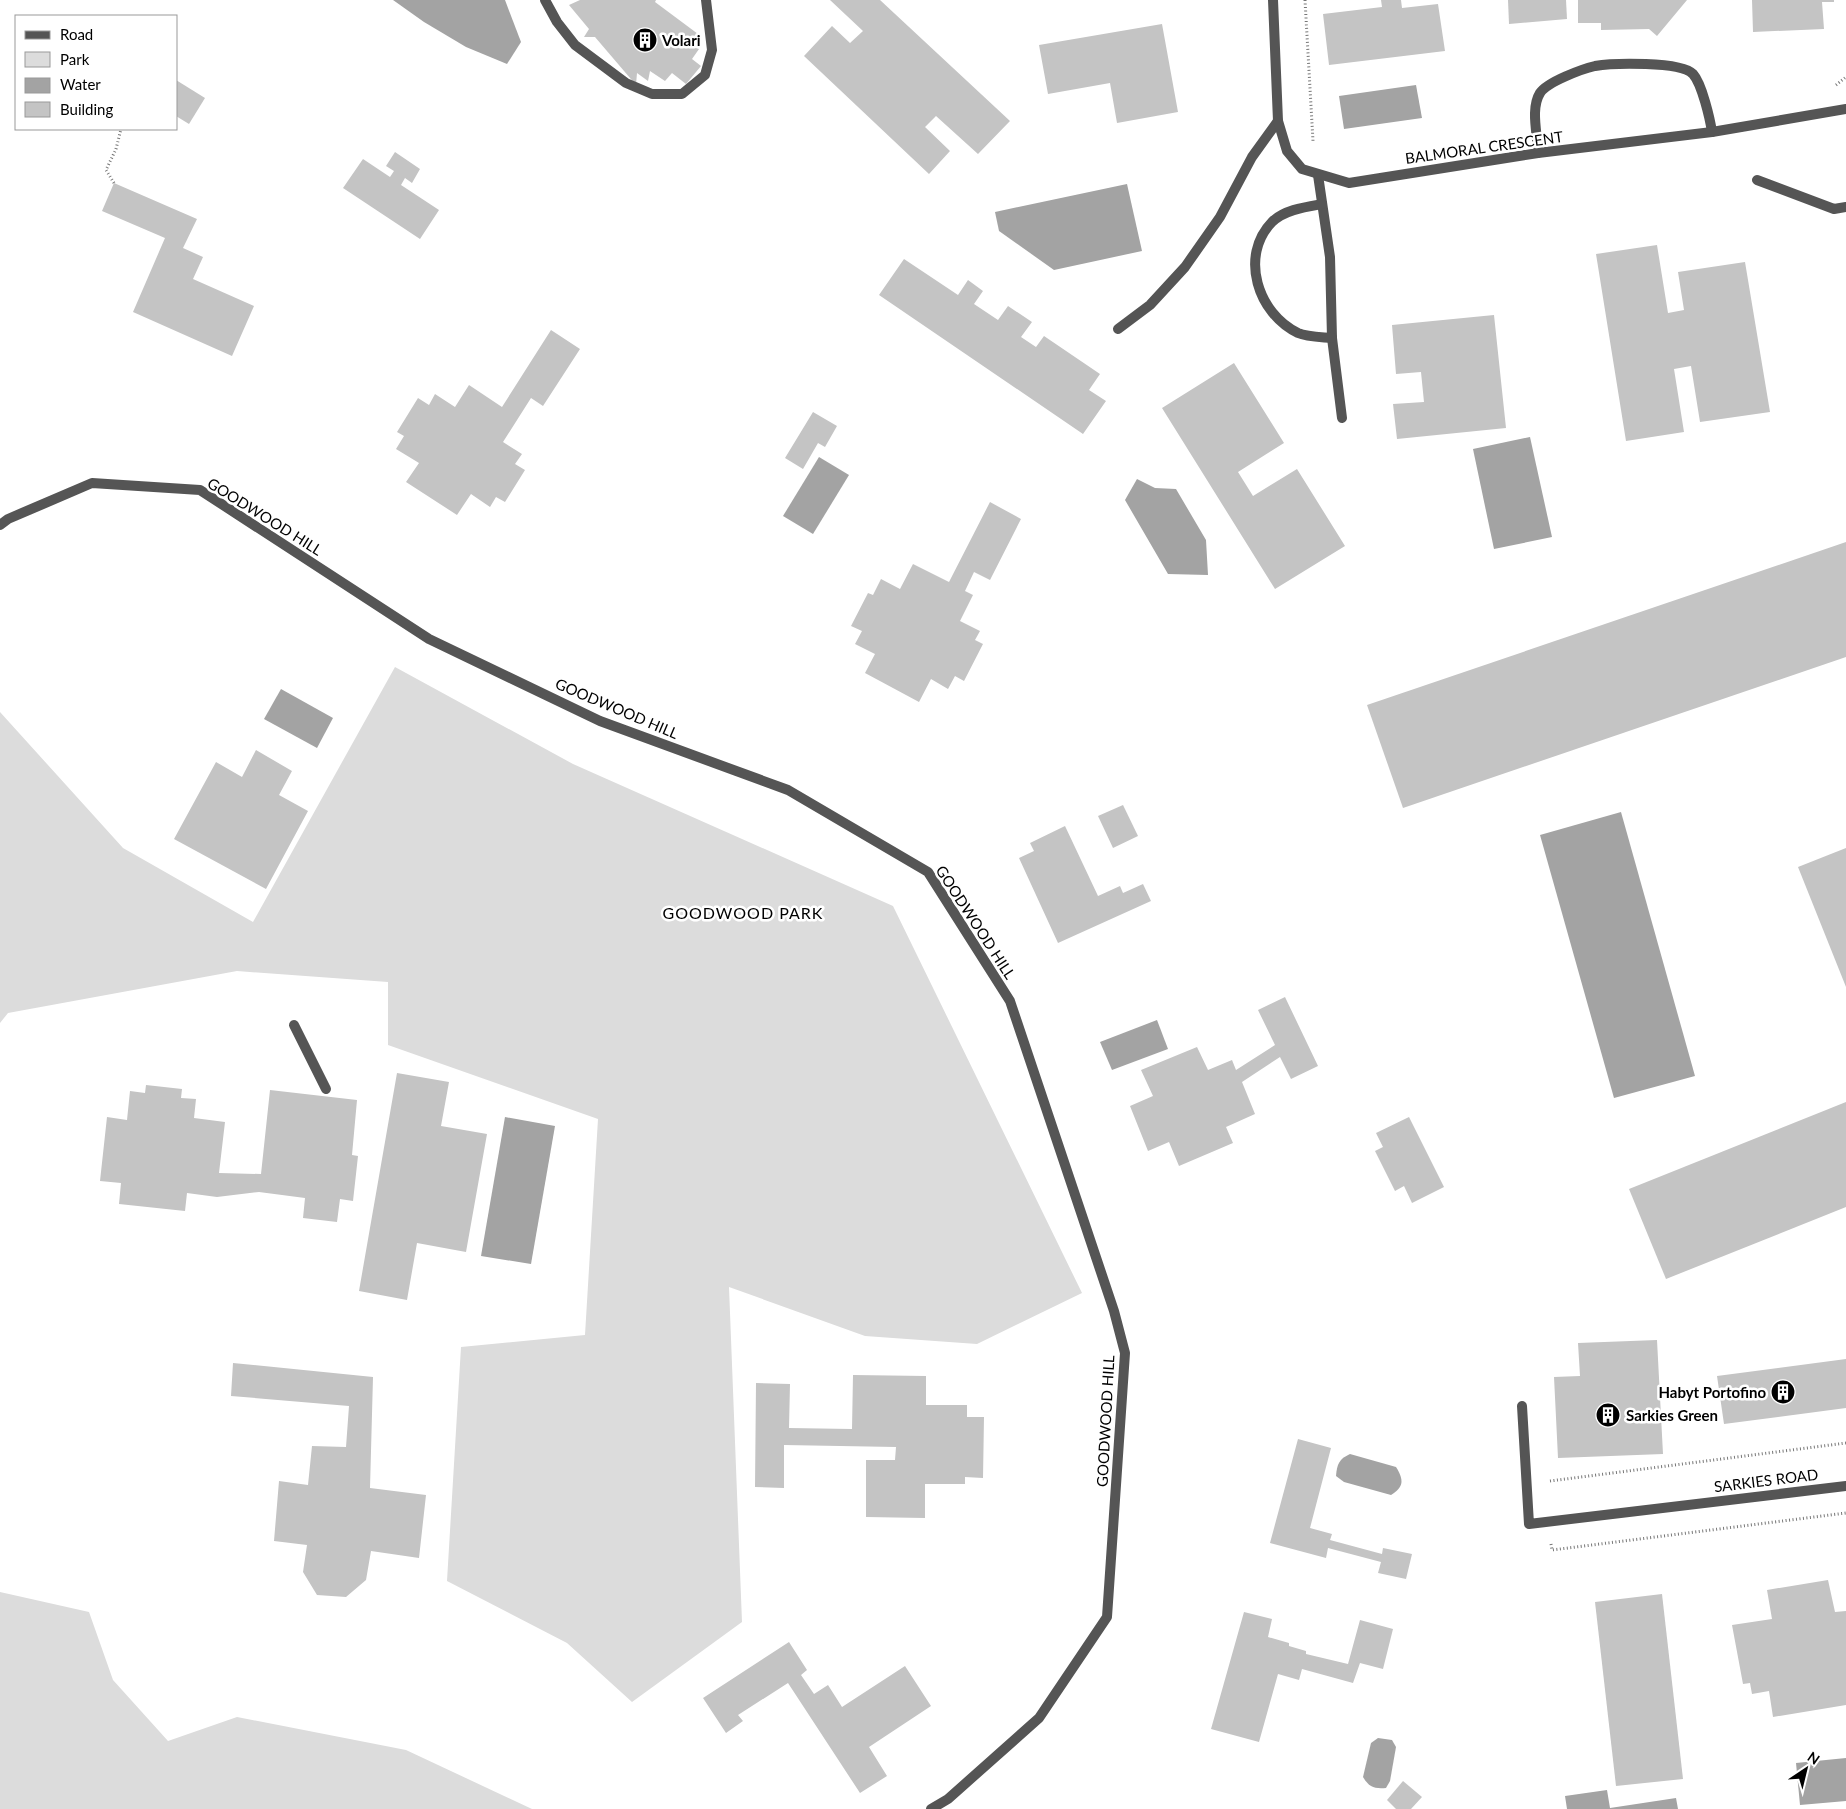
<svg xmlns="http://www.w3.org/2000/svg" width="1846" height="1809" font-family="Lato,sans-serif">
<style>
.green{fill:#dcdcdc}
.water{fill:#a3a3a3}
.building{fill:#c4c4c4}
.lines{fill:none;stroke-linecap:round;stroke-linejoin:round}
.path{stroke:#777;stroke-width:3;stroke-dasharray:1 2.5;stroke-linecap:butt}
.service{stroke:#555;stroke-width:10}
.minor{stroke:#555;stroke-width:10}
.labels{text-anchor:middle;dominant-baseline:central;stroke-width:5;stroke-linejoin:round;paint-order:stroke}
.poi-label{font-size:15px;font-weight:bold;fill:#000;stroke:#fff;text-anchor:start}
.street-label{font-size:15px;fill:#000;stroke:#fff}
.neighbourhood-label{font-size:16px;letter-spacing:1px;fill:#000;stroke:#fff}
</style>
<rect width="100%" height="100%" fill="#fff"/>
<g class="green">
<polygon points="395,667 573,764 893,906 1082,1293 977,1344 865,1336 729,1287 742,1622 632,1702 567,1643 447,1581 461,1347 585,1335 598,1119 388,1045 388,982 237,971 8,1013 0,1023 0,712 123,848 253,922"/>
<polygon points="0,1592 89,1612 113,1680 168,1741 237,1717 406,1750 532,1809 0,1809"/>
</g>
<g class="water">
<polygon points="393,0 505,0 521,42 507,64 466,47 424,22"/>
<polygon points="1416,85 1422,118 1344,129 1339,96"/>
<polygon points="1127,184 1142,251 1054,270 999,231 995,212"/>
<polygon points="1530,437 1552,537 1494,549 1473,449"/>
<polygon points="819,457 849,475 813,534 783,516"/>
<polygon points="1137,479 1155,488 1176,489 1206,540 1208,575 1168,574 1125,500"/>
<polygon points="281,689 333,718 317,748 264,719"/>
<polygon points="1621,812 1695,1076 1614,1098 1540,835"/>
<polygon points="1157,1020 1168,1049 1112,1070 1100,1042"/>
<polygon points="505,1117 555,1126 531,1264 481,1256"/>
<path d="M1350 1454 1396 1467C1404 1480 1404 1487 1391 1495L1344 1482 1336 1476C1337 1464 1339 1459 1350 1454Z"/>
<path d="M1378 1738 1392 1740 1396 1747 1390 1781 1386 1788C1374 1789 1369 1787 1363 1777L1371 1743Z"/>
<polygon points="1846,1758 1846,1801 1800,1805 1796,1763"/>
<polygon points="1607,1790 1610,1808 1676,1798 1678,1809 1567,1809 1565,1796"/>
</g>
<g class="building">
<polygon points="580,0 656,0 655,2 698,34 691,43 699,49 692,59 701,66 686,84 672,73 665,81 650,71 648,81 637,73 636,85 595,37 584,37 589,29 569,5"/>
<polygon points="830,0 880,0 1010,121 978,154 936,116 925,127 950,151 929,174 804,56 832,26 850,43 863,31"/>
<polygon points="1381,0 1401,0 1402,8 1438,4 1445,51 1329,65 1323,14 1382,7"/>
<polygon points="1508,0 1566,0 1567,19 1509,24"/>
<polygon points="1578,0 1687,0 1657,36 1649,29 1601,30 1601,23 1578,23"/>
<polygon points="1752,0 1834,0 1834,2 1822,2 1824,29 1753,32"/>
<polygon points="1162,24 1178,112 1117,123 1110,83 1048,94 1039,45"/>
<polygon points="176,80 205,98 189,124 176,116"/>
<polygon points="395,152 420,169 412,183 405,178 401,185 439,210 420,239 343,188 363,159 390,177 394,171 386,166"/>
<polygon points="114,183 197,219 183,248 203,257 193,279 254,306 232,356 133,312 165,238 102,211"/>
<polygon points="1657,245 1668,313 1684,310 1678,272 1745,262 1770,412 1700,422 1691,366 1674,369 1684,432 1626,441 1596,254"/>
<polygon points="904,259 958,295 968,280 983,291 974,304 998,320 1008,306 1032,322 1021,337 1036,347 1044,336 1100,374 1089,390 1106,401 1083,434 879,295"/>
<polygon points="1494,315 1506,428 1397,439 1393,404 1424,402 1421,372 1396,374 1392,325"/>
<polygon points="551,330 580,349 543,406 531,398 503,442 522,454 515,464 525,470 505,502 496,497 490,507 471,494 457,515 406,482 419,463 396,449 404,436 397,432 418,398 429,405 435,394 455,407 469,385 502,407"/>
<polygon points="1234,363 1284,443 1238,472 1253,496 1297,469 1345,546 1275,589 1162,408"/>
<polygon points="813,412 837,426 825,447 818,443 803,469 785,458"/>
<polygon points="990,502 1021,519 990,580 974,572 965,591 973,595 960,621 980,631 975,640 983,644 964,681 955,676 948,689 931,679 919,702 865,673 875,654 855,644 862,631 851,626 868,593 873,595 881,579 900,589 913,564 949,582"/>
<polygon points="1846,542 1846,657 1403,808 1367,705"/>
<polygon points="256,750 292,771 279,795 308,811 266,889 174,839 216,762 242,777"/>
<polygon points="1123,805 1138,836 1113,848 1098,816"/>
<polygon points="1065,826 1098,896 1120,886 1123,893 1143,884 1151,901 1058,943 1019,858 1034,851 1030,843"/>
<polygon points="1846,848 1846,987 1798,867"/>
<polygon points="1285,997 1318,1066 1291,1079 1280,1057 1242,1082 1255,1114 1226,1127 1233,1143 1179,1166 1169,1142 1148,1151 1130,1106 1153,1096 1141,1070 1197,1047 1208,1070 1232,1060 1236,1070 1275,1045 1258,1010"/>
<polygon points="397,1073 449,1082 441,1126 487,1134 466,1252 417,1243 407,1300 359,1291"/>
<polygon points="146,1085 182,1089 181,1098 196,1099 194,1118 225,1122 219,1173 261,1174 270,1090 357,1100 352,1155 358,1156 353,1201 340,1199 337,1222 303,1218 305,1198 259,1192 217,1197 187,1193 185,1211 119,1204 121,1183 100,1181 107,1117 127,1120 130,1091 145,1093"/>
<polygon points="1846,1102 1846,1207 1666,1279 1629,1189"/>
<polygon points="1409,1117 1444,1187 1412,1203 1404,1186 1395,1191 1375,1151 1383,1147 1376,1133"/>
<polygon points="1657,1340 1663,1454 1558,1458 1554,1377 1580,1376 1578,1343"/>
<polygon points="1846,1359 1846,1408 1724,1424 1717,1376"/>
<polygon points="233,1363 373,1377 370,1488 426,1495 419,1558 371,1551 366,1580 346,1597 317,1595 303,1572 307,1545 274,1541 279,1481 308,1485 312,1446 346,1447 349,1406 231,1396"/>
<polygon points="853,1375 926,1376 926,1405 967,1405 967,1417 984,1417 983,1478 965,1477 965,1484 925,1484 925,1518 866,1517 866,1460 895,1460 896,1447 784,1445 784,1488 755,1487 756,1383 790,1384 789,1428 852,1429"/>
<polygon points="1298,1439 1331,1448 1310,1528 1332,1534 1330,1540 1382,1554 1383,1548 1412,1554 1406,1579 1378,1573 1381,1562 1328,1548 1326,1558 1270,1543"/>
<polygon points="1828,1580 1835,1612 1846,1611 1846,1705 1773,1717 1769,1691 1752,1694 1750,1683 1743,1684 1732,1625 1772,1619 1767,1590"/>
<polygon points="1662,1594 1683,1779 1616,1786 1595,1602"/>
<polygon points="1244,1612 1272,1619 1268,1637 1289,1643 1289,1646 1306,1651 1306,1654 1348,1664 1360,1620 1393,1629 1383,1669 1360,1663 1353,1683 1302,1669 1299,1680 1278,1674 1259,1742 1211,1729"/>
<polygon points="789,1642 807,1670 801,1675 814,1694 828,1685 842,1707 905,1666 931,1706 869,1747 887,1776 860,1793 788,1683 738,1715 743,1721 726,1733 703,1698"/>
<polygon points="1403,1781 1422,1797 1411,1809 1396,1809 1387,1800"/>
</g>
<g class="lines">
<g class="path">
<polyline points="1305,0 1313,141"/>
<polyline points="1836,85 1846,77"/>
<polyline points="114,183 106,170 116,149 121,129"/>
<polyline points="1550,1481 1846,1443"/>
<polyline points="1551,1544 1552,1550 1846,1513"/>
</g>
<g class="service">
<polyline points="545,0 557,22 575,45 626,83 652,94 682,94 705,75 712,50 706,0"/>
<path d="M1538 153C1538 136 1530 109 1540 93 1547 82 1582 69 1595 66 1612 63 1681 61 1693 74 1702 84 1710 119 1712 132"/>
<polyline points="1318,175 1330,257 1332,338 1342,418"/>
<polyline points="1757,180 1834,209 1846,207"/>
<path d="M1322 204C1305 207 1284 210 1272 222 1239 256 1258 314 1298 333 1307 337 1322 337 1332 338"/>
<polyline points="1118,329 1150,305 1185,267 1220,217 1252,157 1278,121"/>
<polyline points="294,1025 326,1089"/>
</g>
<g class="minor">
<polyline points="1273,0 1278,121 1287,151 1302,169 1349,183 1538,153 1712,132 1846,109"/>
<polyline points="0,525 8,519 92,483 200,490 429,639 600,721 788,790 928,872 1010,1001 1114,1311 1125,1353 1107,1617 1039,1718 948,1799 931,1809"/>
<polyline points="1522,1406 1529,1524 1846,1486"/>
</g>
</g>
<defs>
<symbol id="building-disc" viewBox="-11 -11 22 22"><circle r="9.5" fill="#000" stroke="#fff"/><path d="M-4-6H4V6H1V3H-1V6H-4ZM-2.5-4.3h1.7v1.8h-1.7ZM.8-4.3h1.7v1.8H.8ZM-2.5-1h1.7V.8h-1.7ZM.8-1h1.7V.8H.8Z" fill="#fff"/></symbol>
</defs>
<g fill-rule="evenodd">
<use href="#building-disc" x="631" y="26" width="28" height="28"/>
<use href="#building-disc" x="1769" y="1378" width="28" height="28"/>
<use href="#building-disc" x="1594" y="1401" width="28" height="28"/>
</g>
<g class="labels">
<g class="poi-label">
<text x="662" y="40">Volari</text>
<text x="1766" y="1392" text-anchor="end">Habyt Portofino</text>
<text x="1626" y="1415">Sarkies Green</text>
</g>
<g class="street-label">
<text transform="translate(1484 147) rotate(-8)">BALMORAL CRESCENT</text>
<text transform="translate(265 516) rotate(32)">GOODWOOD HILL</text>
<text transform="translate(617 708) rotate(23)">GOODWOOD HILL</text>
<text transform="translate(976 922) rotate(57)">GOODWOOD HILL</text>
<text transform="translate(1105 1421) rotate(-87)">GOODWOOD HILL</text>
<text transform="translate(1766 1480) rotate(-7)">SARKIES ROAD</text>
</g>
<g class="neighbourhood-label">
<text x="743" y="912">GOODWOOD PARK</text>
</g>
</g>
<rect x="15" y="15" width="162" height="115" fill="#ffffff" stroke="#999999"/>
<rect x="25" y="31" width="25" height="8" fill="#555555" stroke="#999999"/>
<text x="60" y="40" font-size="15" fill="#000000">Road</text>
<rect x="25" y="52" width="25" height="15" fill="#dcdcdc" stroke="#999999"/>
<text x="60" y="65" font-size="15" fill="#000000">Park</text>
<rect x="25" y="78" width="25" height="15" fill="#a3a3a3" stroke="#999999"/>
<text x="60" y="90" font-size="15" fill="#000000">Water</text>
<rect x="25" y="102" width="25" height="15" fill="#c4c4c4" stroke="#999999"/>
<text x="60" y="115" font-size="15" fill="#000000">Building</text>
<g transform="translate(1806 1769) rotate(35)" stroke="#ffffff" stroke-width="4" paint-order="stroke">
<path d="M0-4L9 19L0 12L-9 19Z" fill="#000000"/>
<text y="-8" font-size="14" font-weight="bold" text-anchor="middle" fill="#000000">N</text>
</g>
</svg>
